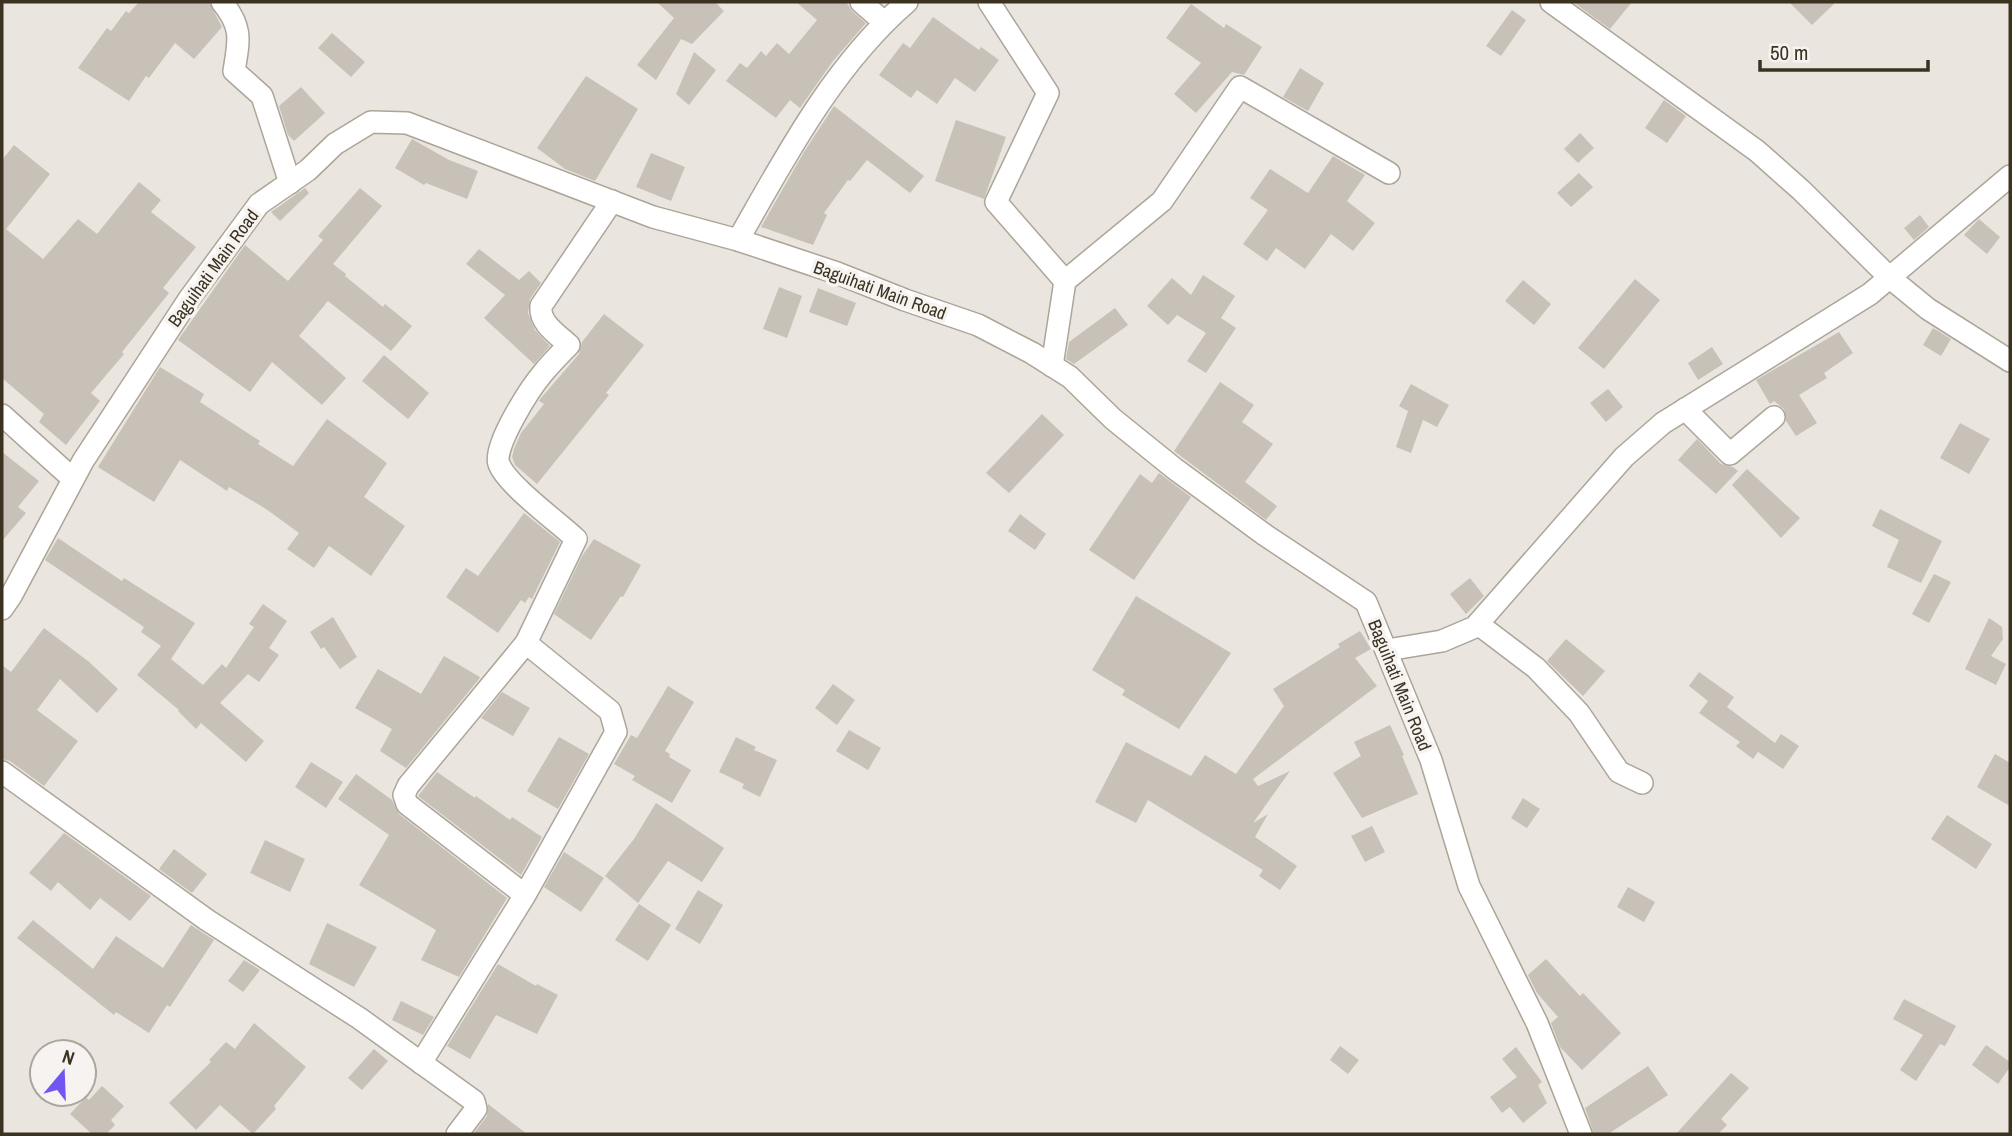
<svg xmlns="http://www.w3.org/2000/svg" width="2012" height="1136" font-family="'Archivo Narrow',sans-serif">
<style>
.building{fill:#c8c1b8}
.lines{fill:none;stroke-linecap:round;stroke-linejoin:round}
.street-casing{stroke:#aca59a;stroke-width:24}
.secondary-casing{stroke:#ada496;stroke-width:24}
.street{stroke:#fff;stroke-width:21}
.secondary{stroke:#fff;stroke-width:21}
.labels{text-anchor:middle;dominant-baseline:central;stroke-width:7;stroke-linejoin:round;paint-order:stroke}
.street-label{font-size:18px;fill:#3b3220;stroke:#f7f3f0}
</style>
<rect width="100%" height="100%" fill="#ebe5df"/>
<g class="building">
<polygon points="139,2 209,2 222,27 194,59 175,43 149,78 146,76 129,101 78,68 107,28 111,31 126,11 129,13"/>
<polygon points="657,2 715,2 724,11 692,44 681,39 656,80 637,65 674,18"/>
<polygon points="796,2 846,2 852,11 866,23 833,61 800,108 790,100 776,118 726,81 740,63 747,68 761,51 766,56 777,43 789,54 817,20"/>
<polygon points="1573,2 1632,2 1610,29"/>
<polygon points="1789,2 1836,2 1812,25"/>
<polygon points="1191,4 1224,28 1226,24 1262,47 1244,75 1232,72 1196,113 1174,94 1201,63 1166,38"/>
<polygon points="1512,10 1526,20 1501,56 1486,46"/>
<polygon points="933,17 979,50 981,47 999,60 975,92 955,78 937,104 917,90 911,98 879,75 903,43 910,48"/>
<polygon points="332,33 365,62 351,77 318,48"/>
<polygon points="694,52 716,70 689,105 676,94"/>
<polygon points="1300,68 1324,83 1308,111 1283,97"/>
<polygon points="586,76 638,109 595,181 565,169 537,148"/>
<polygon points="301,87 325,113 294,141 288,135 279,106"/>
<polygon points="1664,100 1686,116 1667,143 1645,128"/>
<polygon points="834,106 924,176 910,193 867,160 850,181 848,180 824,213 827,215 813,245 761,227 804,152"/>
<polygon points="956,120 1006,137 984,199 935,181"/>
<polygon points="1580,133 1594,148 1578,163 1564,149"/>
<polygon points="412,139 449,160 478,171 467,199 426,183 424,185 395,168"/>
<polygon points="14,145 50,174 6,229 43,259 78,219 97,234 139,182 161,200 151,212 196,247 163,288 169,293 122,352 124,354 91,393 100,401 66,445 39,422 44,414 2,378 2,160"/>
<polygon points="651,153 685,167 671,201 636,187"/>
<polygon points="1333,156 1365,175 1347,201 1375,223 1353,251 1331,234 1305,269 1276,248 1267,261 1243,244 1268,210 1250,198 1270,169 1308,193"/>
<polygon points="1579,173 1593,187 1571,207 1557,193"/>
<polygon points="305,188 309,193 280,221 271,212"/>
<polygon points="360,188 382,206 333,264 346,274 345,276 383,307 385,304 412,326 391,351 328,301 299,336 346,378 322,405 272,362 250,392 178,340 245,245 288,281 323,240 318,236"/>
<polygon points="1920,215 1929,227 1914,240 1904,228"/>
<polygon points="1979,219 2000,237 1987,254 1964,235"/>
<polygon points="479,249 519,280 529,271 541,283 530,299 528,313 535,330 550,346 534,364 484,318 505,295 466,264"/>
<polygon points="1203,275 1235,296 1221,318 1236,328 1206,373 1187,361 1206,333 1177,315 1168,325 1147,306 1172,278 1191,295"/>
<polygon points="1635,279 1660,300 1604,369 1578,348"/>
<polygon points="1523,280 1551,304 1534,325 1505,301"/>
<polygon points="779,287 802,296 787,338 763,329"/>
<polygon points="818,288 856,303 847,326 809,312"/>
<polygon points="1115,308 1128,325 1074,364 1066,359 1069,342"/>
<polygon points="604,314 644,345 606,393 609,395 537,484 515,465 512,457 514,449 521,433 544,404 539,401 541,398 579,354 582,342"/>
<polygon points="1933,328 1951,339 1941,356 1923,345"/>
<polygon points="1839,332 1853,353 1824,373 1827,378 1799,395 1817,423 1796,436 1786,421 1784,409 1774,401 1770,404 1756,380"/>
<polygon points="1712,347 1723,364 1698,380 1688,363"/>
<polygon points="384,355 429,393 408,419 362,381"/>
<polygon points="160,367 204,394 200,402 260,441 258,444 293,466 327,419 387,463 364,497 405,526 371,576 329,546 314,568 287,549 299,533 266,509 229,487 227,491 180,460 154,502 98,467"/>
<polygon points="1220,382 1254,405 1242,422 1273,444 1245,482 1277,506 1266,520 1174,451"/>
<polygon points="1411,384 1449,405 1437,427 1423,420 1411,453 1396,447 1408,411 1399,406"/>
<polygon points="1608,389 1623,407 1606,422 1590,403"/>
<polygon points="1042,414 1064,435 1009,493 986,473"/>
<polygon points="1960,423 1990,439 1969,474 1940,458"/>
<polygon points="1697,439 1721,464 1733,467 1738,471 1716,494 1678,460"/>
<polygon points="2,452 39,481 18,507 26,513 2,541"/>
<polygon points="1747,469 1800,518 1781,538 1732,485"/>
<polygon points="1159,473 1191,497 1134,580 1089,550 1140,474 1152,483"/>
<polygon points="1880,509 1942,541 1921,583 1887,567 1899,540 1872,526"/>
<polygon points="524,513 560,542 532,599 529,597 525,603 521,600 498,633 446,597 466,568 478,576"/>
<polygon points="1020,514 1046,534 1035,550 1008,531"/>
<polygon points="58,538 122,581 124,578 195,623 171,659 203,685 222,664 226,668 254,627 249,624 263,604 287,621 269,648 279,655 259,682 248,674 220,703 264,741 246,762 201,723 196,729 178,711 179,710 137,675 161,646 141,632 144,627 45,560"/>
<polygon points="594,539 641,565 623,597 621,596 591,640 554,614 582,556"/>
<polygon points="1934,574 1951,582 1929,623 1912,614"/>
<polygon points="1470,578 1484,596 1466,614 1450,594"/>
<polygon points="1136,596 1231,653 1179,729 1122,695 1125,690 1092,670"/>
<polygon points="333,617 357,657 340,669 324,647 321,649 310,632"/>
<polygon points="1989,618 2002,627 2003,639 1991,656 2006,664 1996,685 1965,669"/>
<polygon points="44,628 88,661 118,689 97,713 60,679 37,710 78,741 44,786 10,761 2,759 2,665 11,672"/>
<polygon points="1360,631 1371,649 1355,658 1377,686 1253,779 1258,786 1290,771 1253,823 1268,814 1255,837 1297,866 1280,890 1259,876 1263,870 1148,800 1136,823 1095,802 1126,742 1191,776 1205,755 1236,774 1284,706 1273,689 1340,647 1338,644"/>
<polygon points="1566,639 1605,671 1583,696 1547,661"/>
<polygon points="444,656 480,677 479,679 406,768 380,751 392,729 355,708 378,669 421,694"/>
<polygon points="1699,672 1734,697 1727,707 1775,743 1781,734 1799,746 1783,769 1758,752 1753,759 1736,746 1740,742 1699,713 1708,701 1689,686"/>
<polygon points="833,684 855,700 837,725 815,708"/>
<polygon points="668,686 694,702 665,751 670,754 669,757 691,770 672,803 632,780 635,776 614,764 631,735 637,738"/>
<polygon points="502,692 530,708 513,736 481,718"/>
<polygon points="1390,725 1404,755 1402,756 1418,794 1362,818 1333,773 1361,756 1354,742"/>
<polygon points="849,730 881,748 868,770 836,751"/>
<polygon points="559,737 589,754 558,809 527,791"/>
<polygon points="736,737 756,747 754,750 777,760 760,797 742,788 744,784 719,772"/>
<polygon points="1995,754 2010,763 2010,806 1977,787"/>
<polygon points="311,762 343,782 326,808 295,787"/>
<polygon points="437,772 475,798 476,796 510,820 512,817 542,837 521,875 418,796"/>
<polygon points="356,774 392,800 399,814 507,898 459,977 421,960 436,930 359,885 389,835 338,799"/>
<polygon points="1523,798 1540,809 1527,828 1511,818"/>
<polygon points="656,803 724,848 702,882 668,861 638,903 605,876 634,839"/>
<polygon points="1947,815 1992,844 1976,869 1931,839"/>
<polygon points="1372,826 1385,852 1365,862 1351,836"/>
<polygon points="64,833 151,896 130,921 100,898 90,910 58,882 51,891 29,873"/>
<polygon points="265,840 305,859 290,892 250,873"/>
<polygon points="174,849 207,874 192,893 159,869"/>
<polygon points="564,852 604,878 581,912 544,887"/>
<polygon points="1628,887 1655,902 1644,922 1617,907"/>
<polygon points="698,890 723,905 700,944 675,929"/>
<polygon points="639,904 671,925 648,961 615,940"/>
<polygon points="33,920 93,969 116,936 163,968 191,925 214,940 170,1007 167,1005 149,1033 116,1012 114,1015 17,938"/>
<polygon points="327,923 377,947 354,987 309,964"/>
<polygon points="1546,959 1580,996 1583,993 1621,1033 1582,1070 1560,1047 1551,1023 1558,1017 1537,993 1528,975"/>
<polygon points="244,960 260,970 243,992 228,981"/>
<polygon points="498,964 536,986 537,984 558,995 537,1034 496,1015 470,1059 447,1046"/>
<polygon points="1904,999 1956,1026 1945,1046 1940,1044 1916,1081 1900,1070 1923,1035 1893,1019"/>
<polygon points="401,1001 434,1017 423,1035 392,1020"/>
<polygon points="254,1023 306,1067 274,1106 276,1109 253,1134 220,1105 196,1130 169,1103 211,1062 209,1060 226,1042 235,1049"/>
<polygon points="1986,1045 2010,1062 2010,1067 1998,1084 1972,1065"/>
<polygon points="1340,1046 1359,1060 1348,1074 1330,1060"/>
<polygon points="1516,1047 1542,1082 1538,1085 1547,1103 1523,1123 1510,1107 1502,1113 1490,1097 1517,1077 1502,1059"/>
<polygon points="374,1049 388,1061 362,1090 348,1078"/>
<polygon points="1648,1066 1668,1095 1608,1134 1594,1134 1585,1108"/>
<polygon points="1731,1073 1749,1088 1721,1119 1727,1125 1718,1134 1676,1134"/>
<polygon points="102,1086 124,1106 111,1120 115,1125 106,1134 92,1134 70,1114 86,1097 89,1100"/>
<polygon points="488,1104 527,1134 473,1134 487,1116"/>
</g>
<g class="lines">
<defs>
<g id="street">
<path d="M222 2C243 28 239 40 234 71L262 96 290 183"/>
<polyline points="861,2 884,22"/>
<polyline points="989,2 1048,93 996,202 1065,281"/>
<polyline points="1551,2 1757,151 1801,190 1889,277 1928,309 2010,361"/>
<path d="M738 240C786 156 833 66 907 2"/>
<polyline points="1052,366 1065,281 1162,201 1240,87 1389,173"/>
<polyline points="1685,409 1730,454 1774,417"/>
<polyline points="2,415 73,479"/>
<polyline points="1478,624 1536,668 1579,713 1619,772 1642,783"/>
<path d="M526 643 576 539C558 522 507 485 499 464 492 447 531 387 543 373 551 363 560 354 569 345 557 334 539 323 541 306L612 201"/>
<polyline points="1387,650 1442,641 1475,627 1624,457 1663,423 1870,294 2010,176"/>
<polyline points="2,772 207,920 359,1018 474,1101 476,1109 457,1134"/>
<polyline points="421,1063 525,895 616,732 610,711 526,643 408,786 404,795 407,804 525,895"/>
</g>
<polyline id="secondary" points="2,609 11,596 83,461 189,299 259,204 308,170 335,144 371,122 407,123 653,217 738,240 837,273 905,300 978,325 1032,353 1070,377 1113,419 1175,469 1265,535 1366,602 1431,760 1469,886 1537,1023 1581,1134"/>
</defs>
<use href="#street" class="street-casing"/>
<use href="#secondary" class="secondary-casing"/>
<use href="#street" class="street"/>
<use href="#secondary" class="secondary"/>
</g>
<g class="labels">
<g class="street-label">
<text transform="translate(213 268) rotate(-54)">Baguihati Main Road</text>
<text transform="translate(880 290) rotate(20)">Baguihati Main Road</text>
<text transform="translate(1400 685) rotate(68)">Baguihati Main Road</text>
</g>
</g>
<rect width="2012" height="1136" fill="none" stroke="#3b3220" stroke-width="7"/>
<g transform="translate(63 1073) rotate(19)"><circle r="33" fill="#f7f3f0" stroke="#aca69d" stroke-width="2"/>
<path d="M0-5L12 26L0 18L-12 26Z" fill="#7256f2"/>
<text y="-10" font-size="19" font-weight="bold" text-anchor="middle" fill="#3b3220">N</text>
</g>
<path d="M1760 60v10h168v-10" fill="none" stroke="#3b3220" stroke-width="3.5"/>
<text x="1770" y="60" font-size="21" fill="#3b3220" stroke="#f7f3f0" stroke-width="5" paint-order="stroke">50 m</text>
</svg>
